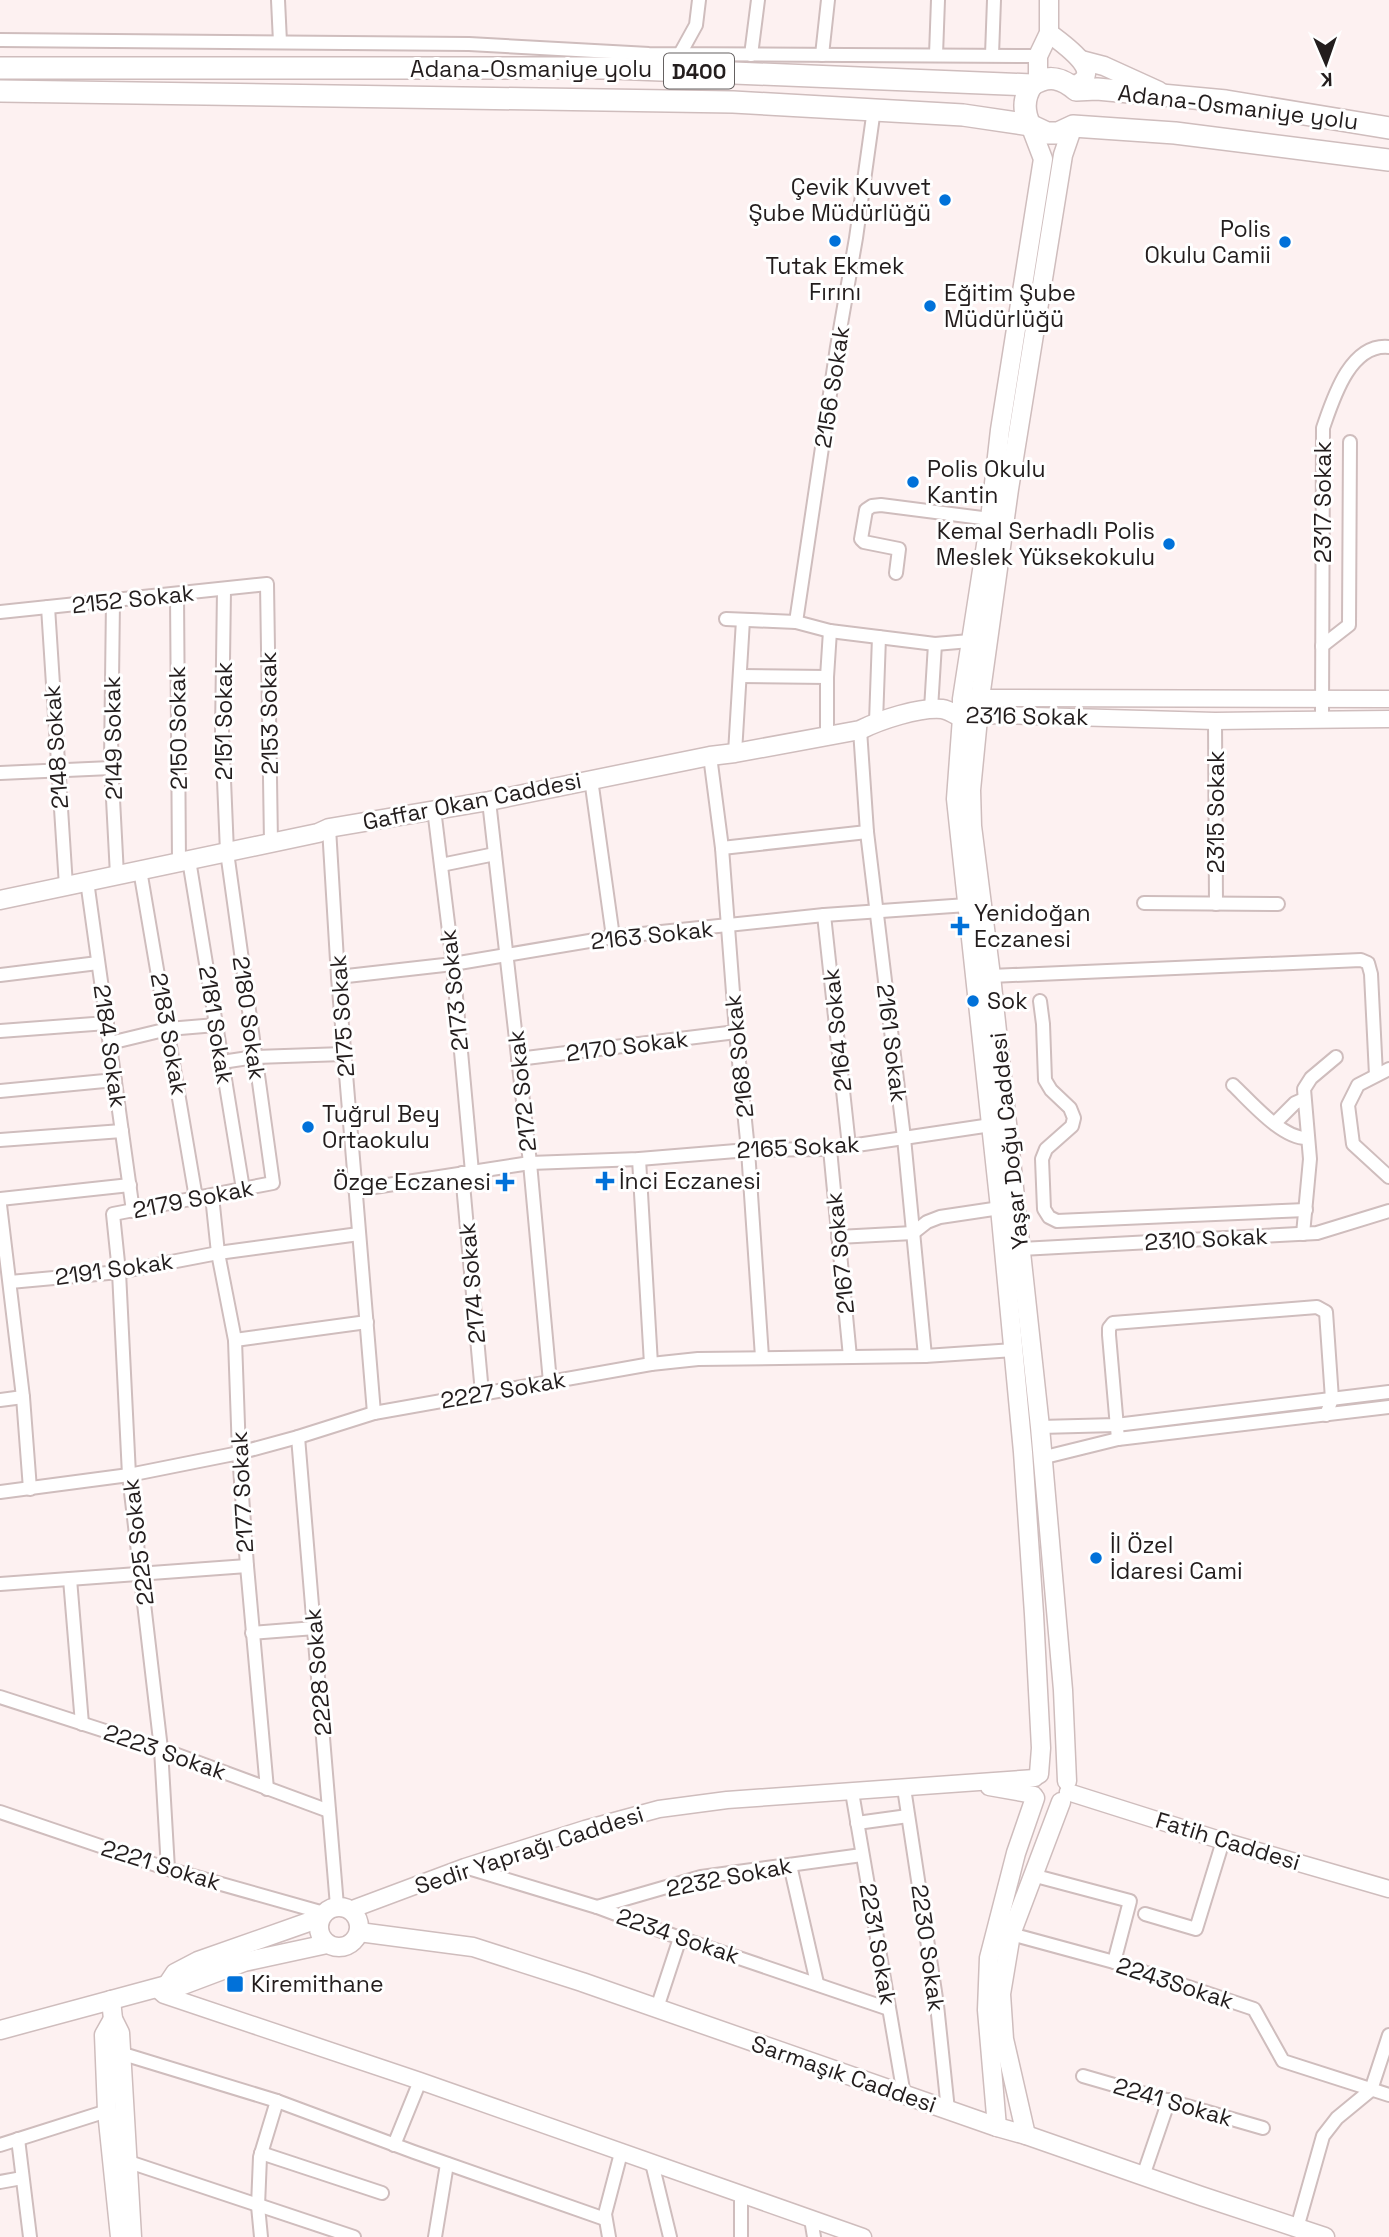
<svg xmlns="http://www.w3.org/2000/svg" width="1389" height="2237" font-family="'Space Grotesk',sans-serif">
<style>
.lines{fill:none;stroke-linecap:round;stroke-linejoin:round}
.minor-casing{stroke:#cfbdbd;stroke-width:16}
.tertiary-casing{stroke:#cfbdbd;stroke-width:19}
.secondary-casing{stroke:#cfbdbd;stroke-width:21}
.trunk-casing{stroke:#cfbdbd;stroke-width:24}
.minor{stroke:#fff;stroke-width:12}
.tertiary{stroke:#fff;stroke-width:16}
.secondary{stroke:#fff;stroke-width:18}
.trunk{stroke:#fff;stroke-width:21}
.poi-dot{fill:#0171d9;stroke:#fff;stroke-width:2.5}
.labels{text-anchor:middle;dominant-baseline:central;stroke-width:6;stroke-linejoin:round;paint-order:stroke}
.shield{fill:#fff;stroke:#656161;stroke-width:2}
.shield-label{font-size:21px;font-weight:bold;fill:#231d1d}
.street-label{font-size:23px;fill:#231d1d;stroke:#fff}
.poi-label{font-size:23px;fill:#231d1d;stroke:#fff;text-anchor:start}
</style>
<rect width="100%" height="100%" fill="#fdf1f1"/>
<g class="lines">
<defs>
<g id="minor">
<polyline points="278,0 280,42"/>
<polyline points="0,40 469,44 649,54 1038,56"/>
<polyline points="680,54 696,25 699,0"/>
<polyline points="751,55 758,0"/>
<polyline points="822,55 828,0"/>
<polyline points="936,55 938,0"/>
<polyline points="992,55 994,0"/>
<polyline points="896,573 899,549 864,542 861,539 866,510 872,506 881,505 990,519"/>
<polyline points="177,594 179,862"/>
<polyline points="113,601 111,761 117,875"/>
<polyline points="48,607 66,886"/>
<polyline points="0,612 267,584 271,843"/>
<polyline points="726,619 796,622 830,631 935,644 970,641"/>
<polyline points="796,622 837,347 856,238 874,109"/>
<polyline points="1322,646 1349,625 1350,442"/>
<polyline points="740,676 827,677"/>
<polyline points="931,709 935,644"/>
<path d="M1322 719 1323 428C1333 399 1350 343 1389 347"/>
<polyline points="1215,721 1216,904"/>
<polyline points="876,722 879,637"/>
<polyline points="860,730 867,832 904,1138 925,1356"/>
<polyline points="827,736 827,677 830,631"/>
<polyline points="735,753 743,620"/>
<polyline points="710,756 722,848 736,1032 748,1150 762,1357"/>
<polyline points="0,773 111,768"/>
<polyline points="591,779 613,937"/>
<polyline points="489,801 530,1163 550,1382"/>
<polyline points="434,809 453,964 472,1172"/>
<polyline points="329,828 338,977 374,1413"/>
<polyline points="722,848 867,832"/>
<polyline points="189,860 243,1189"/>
<polyline points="441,865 495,854"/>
<polyline points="140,870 196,1198"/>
<polyline points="87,881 133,1211"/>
<polyline points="1144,903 1278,904"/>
<polyline points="824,915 849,1146"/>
<polyline points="0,975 98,963"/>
<polyline points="991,976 1361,960 1368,963 1371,974 1376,1075"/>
<polyline points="338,977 453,964 613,937 824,915 967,905"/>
<polyline points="1040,1001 1043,1024 1045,1080 1051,1090 1070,1108 1074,1118 1072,1126 1046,1149 1042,1159 1044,1209 1049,1217 1057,1221 1306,1210"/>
<polyline points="0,1031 107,1023"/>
<polyline points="110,1043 168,1029 216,1025"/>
<polyline points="518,1059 736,1032"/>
<polyline points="222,1062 255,1057 344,1054"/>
<polyline points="1389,1069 1358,1085 1348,1105 1353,1144 1389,1177"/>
<path d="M1233 1085C1250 1101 1283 1140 1308 1138"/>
<polyline points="0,1091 115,1080"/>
<polyline points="1275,1123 1295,1103 1304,1099"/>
<polyline points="0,1140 122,1131"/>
<polyline points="830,1149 850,1357"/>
<polyline points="639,1159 651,1364"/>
<polyline points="462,1173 482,1393"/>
<polyline points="355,1190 530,1163 639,1159 748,1150 830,1149 991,1125"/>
<polyline points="212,1196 218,1253 235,1340 239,1453 247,1566 267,1789"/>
<polyline points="0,1199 130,1185"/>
<polyline points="0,1205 23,1397 30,1489"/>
<polyline points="1303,1234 1310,1159 1304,1089 1311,1078 1336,1057"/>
<polyline points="838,1237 913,1233 927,1222 940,1217 1000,1208"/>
<polyline points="1021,1249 1317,1233 1389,1211"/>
<polyline points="10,1282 119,1272 218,1253 359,1234"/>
<polyline points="235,1340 367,1322"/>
<polyline points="0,1400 23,1397"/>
<polyline points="1040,1427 1116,1425 1389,1392"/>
<polyline points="298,1437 337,1906"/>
<polyline points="1118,1439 1109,1335 1109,1328 1113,1323 1317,1307 1326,1312 1332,1399 1326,1415"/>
<polyline points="1041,1458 1118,1439 1389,1407"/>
<polyline points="0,1492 129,1475 239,1453 298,1437 374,1413 651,1364 698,1359 925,1356 1014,1350"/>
<polyline points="70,1579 82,1724"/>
<polyline points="0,1584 247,1566"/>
<polyline points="252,1633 315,1628"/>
<polyline points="0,1697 161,1749 329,1811"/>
<polyline points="904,1788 937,2005 948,2110"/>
<polyline points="852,1792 904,2095"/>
<polyline points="0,1812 168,1869 324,1913"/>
<polyline points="857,1823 908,1816"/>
<polyline points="790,1865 817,1983"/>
<polyline points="465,1867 597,1907 680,1938 889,2009"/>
<polyline points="168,1869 161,1749 129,1475 119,1272 113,1214 273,1183 227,852 222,732 224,590"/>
<polyline points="1032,1875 1130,1901 1114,1962"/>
<polyline points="597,1907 701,1877 862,1855"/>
<polyline points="1145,1914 1196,1929 1223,1841"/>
<polyline points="1011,1934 1114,1962 1254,2009 1283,2061 1389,2095"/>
<polyline points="657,2008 680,1938"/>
<polyline points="120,2053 277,2101 414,2152 605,2219"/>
<polyline points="1083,2076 1263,2128"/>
<polyline points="18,2139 30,2237"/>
<polyline points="0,2145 107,2111"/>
<polyline points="394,2145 420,2081"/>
<polyline points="261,2153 382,2193"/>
<polyline points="126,2161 354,2237"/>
<polyline points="652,2163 670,2237"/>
<polyline points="1143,2176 1169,2100"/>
<polyline points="0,2182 22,2178"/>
<polyline points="741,2194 741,2237"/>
<polyline points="811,2219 814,2237"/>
<polyline points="1297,2228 1323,2136 1337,2118 1371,2090 1389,2035"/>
<polyline points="261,2237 258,2206 260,2157 277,2101"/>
<polyline points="435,2237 447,2164"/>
<polyline points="609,2237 605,2214 621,2153"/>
</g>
<g id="tertiary">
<polyline points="968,698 1389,699"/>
<polyline points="968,717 998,715 1215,721 1389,719"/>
<polyline points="989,1787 1034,1795"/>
<polyline points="1068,1792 1223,1841 1389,1889"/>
<polyline points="350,1910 465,1867 585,1829 659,1809 727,1800 1035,1778"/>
<polyline points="156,1988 164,1995 420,2081 863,2237"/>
</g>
<g id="secondary">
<path d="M1049 33C1063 44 1110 75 1071 86"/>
<polyline points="1081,60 1104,66 1159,91"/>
<polyline points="1038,81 1038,56 1049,33 1049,0"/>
<polyline points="1030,125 1043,159 1000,430 990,519 962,699 962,718 956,799 1000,1208 1023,1452 1034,1614 1041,1748 1039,1774"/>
<path d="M0 900 318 833 329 828 489 801 710 756 735 753 860 730C880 720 919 707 942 709 949 710 956 715 962 718"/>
<polyline points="1067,1781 1063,1690 1040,1427 991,976 972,826 971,790 980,698 1009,489 1063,155 1073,126"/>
<circle cx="339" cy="1927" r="20"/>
<polyline points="359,1932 473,1947 582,1982 997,2127 1026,2135 1201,2196 1325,2237"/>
<polyline points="167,1985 175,1973 198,1961 320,1918"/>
<polyline points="111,2000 113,2019 120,2033 132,2237"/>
<polyline points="113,2019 104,2035 107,2111 120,2237"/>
<polyline points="0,2030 167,1985 183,1985 244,1962 327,1944"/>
<polyline points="997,2127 987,2010 989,1958 1016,1853 1035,1798"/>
<polyline points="1026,2135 1004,2039 1001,1994 1011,1934 1061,1802"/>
</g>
<g id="trunk">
<path d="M0 68H612L1032 85C1049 74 1062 78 1076 90L1097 89 1226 101 1389 128"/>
<polyline points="0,91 733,102 963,115 1030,125 1047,133 1058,133 1073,126 1175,133 1389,160"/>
<path d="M1030 125C1023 111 1023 98 1032 85"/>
</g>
</defs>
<use href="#minor" class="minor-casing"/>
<use href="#tertiary" class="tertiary-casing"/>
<use href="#secondary" class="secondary-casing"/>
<use href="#trunk" class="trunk-casing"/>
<use href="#minor" class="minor"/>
<use href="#tertiary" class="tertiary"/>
<use href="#secondary" class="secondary"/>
<use href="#trunk" class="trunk"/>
</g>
<g class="poi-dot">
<circle cx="945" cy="200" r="7"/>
<circle cx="835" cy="241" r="7"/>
<circle cx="1285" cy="242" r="7"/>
<circle cx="930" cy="306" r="7"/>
<circle cx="913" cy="482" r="7"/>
<circle cx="1169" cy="544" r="7"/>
<path d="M956.5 915.5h7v7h7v7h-7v7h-7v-7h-7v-7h7z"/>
<circle cx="973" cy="1001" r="7"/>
<circle cx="308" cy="1127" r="7"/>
<path d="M601.5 1170.5h7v7h7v7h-7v7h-7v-7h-7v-7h7z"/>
<path d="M501.5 1171.5h7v7h7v7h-7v7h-7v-7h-7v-7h7z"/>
<circle cx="1096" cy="1558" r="7"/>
<rect x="226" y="1975" width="18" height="18" rx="3.5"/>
</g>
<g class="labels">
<rect class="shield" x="664" y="53.5" width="70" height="35" rx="5"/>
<g class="shield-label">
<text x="699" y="71">D400</text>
</g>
<g class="street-label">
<text x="531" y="69">Adana-Osmaniye yolu</text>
<text transform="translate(1238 107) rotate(7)">Adana-Osmaniye yolu</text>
<text transform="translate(832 387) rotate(-81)">2156 Sokak</text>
<text transform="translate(1323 502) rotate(-90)">2317 Sokak</text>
<text transform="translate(133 599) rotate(-6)">2152 Sokak</text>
<text transform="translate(269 713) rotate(-91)">2153 Sokak</text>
<text transform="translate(1027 716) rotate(1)">2316 Sokak</text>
<text transform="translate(224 721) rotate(-90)">2151 Sokak</text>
<text transform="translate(178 728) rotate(-91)">2150 Sokak</text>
<text transform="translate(113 738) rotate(-91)">2149 Sokak</text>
<text transform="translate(56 747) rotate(-94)">2148 Sokak</text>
<text transform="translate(472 801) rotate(-11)">Gaffar Okan Caddesi</text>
<text transform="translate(1216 812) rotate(-90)">2315 Sokak</text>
<text transform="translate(652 935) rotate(-6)">2163 Sokak</text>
<text transform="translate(454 990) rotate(-96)">2173 Sokak</text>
<text transform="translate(342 1016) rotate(-94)">2175 Sokak</text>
<text transform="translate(249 1018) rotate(82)">2180 Sokak</text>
<text transform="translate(216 1025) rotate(81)">2181 Sokak</text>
<text transform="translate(837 1030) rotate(-96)">2164 Sokak</text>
<text transform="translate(169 1034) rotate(80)">2183 Sokak</text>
<text transform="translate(892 1043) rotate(83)">2161 Sokak</text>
<text transform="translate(110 1046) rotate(82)">2184 Sokak</text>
<text transform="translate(627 1046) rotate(-7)">2170 Sokak</text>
<text transform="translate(739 1056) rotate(-96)">2168 Sokak</text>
<text transform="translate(522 1091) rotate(-96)">2172 Sokak</text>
<text transform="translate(1009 1141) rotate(-96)">Yaşar Doğu Caddesi</text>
<text transform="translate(798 1147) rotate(-3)">2165 Sokak</text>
<text transform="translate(193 1199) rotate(-11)">2179 Sokak</text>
<text transform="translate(1206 1239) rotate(-3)">2310 Sokak</text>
<text transform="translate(840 1253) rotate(-96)">2167 Sokak</text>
<text transform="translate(114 1269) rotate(-8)">2191 Sokak</text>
<text transform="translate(472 1283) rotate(-95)">2174 Sokak</text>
<text transform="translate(503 1390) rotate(-10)">2227 Sokak</text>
<text transform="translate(242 1492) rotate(-93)">2177 Sokak</text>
<text transform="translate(138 1542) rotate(-97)">2225 Sokak</text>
<text transform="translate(318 1672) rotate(-95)">2228 Sokak</text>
<text transform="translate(165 1752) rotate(19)">2223 Sokak</text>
<text transform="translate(1228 1841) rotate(17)">Fatih Caddesi</text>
<text transform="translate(529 1850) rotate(-18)">Sedir Yaprağı Caddesi</text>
<text transform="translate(161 1865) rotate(17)">2221 Sokak</text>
<text transform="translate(729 1877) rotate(-11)">2232 Sokak</text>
<text transform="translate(678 1936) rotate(19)">2234 Sokak</text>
<text transform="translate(878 1944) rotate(80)">2231 Sokak</text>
<text transform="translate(928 1948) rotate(82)">2230 Sokak</text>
<text transform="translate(1175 1983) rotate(18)">2243Sokak</text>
<text transform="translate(844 2074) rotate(19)">Sarmaşık Caddesi</text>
<text transform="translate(1173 2102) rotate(16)">2241 Sokak</text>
</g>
<g class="poi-label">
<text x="931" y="187" text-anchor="end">Çevik Kuvvet<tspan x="931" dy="26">Şube Müdürlüğü</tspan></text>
<text x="1271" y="229" text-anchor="end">Polis<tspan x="1271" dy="26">Okulu Camii</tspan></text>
<text x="835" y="266" text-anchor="middle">Tutak Ekmek<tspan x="835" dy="26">Fırını</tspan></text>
<text x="944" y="293">Eğitim Şube<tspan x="944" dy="26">Müdürlüğü</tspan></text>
<text x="927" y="469">Polis Okulu<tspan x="927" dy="26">Kantin</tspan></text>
<text x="1155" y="531" text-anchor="end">Kemal Serhadlı Polis<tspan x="1155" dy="26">Meslek Yüksekokulu</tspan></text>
<text x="974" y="913">Yenidoğan<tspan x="974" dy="26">Eczanesi</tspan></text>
<text x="987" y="1001">Sok</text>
<text x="322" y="1114">Tuğrul Bey<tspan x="322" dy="26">Ortaokulu</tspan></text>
<text x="619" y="1181">İnci Eczanesi</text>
<text x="491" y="1182" text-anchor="end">Özge Eczanesi</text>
<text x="1110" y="1545">İl Özel<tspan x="1110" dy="26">İdaresi Cami</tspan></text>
<text x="251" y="1984">Kiremithane</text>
</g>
</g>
<g transform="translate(1326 63) rotate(178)" stroke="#ffffff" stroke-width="5" paint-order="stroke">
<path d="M0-5L12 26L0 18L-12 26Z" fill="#231d1d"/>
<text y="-10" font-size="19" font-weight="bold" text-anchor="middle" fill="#231d1d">K</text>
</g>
</svg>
